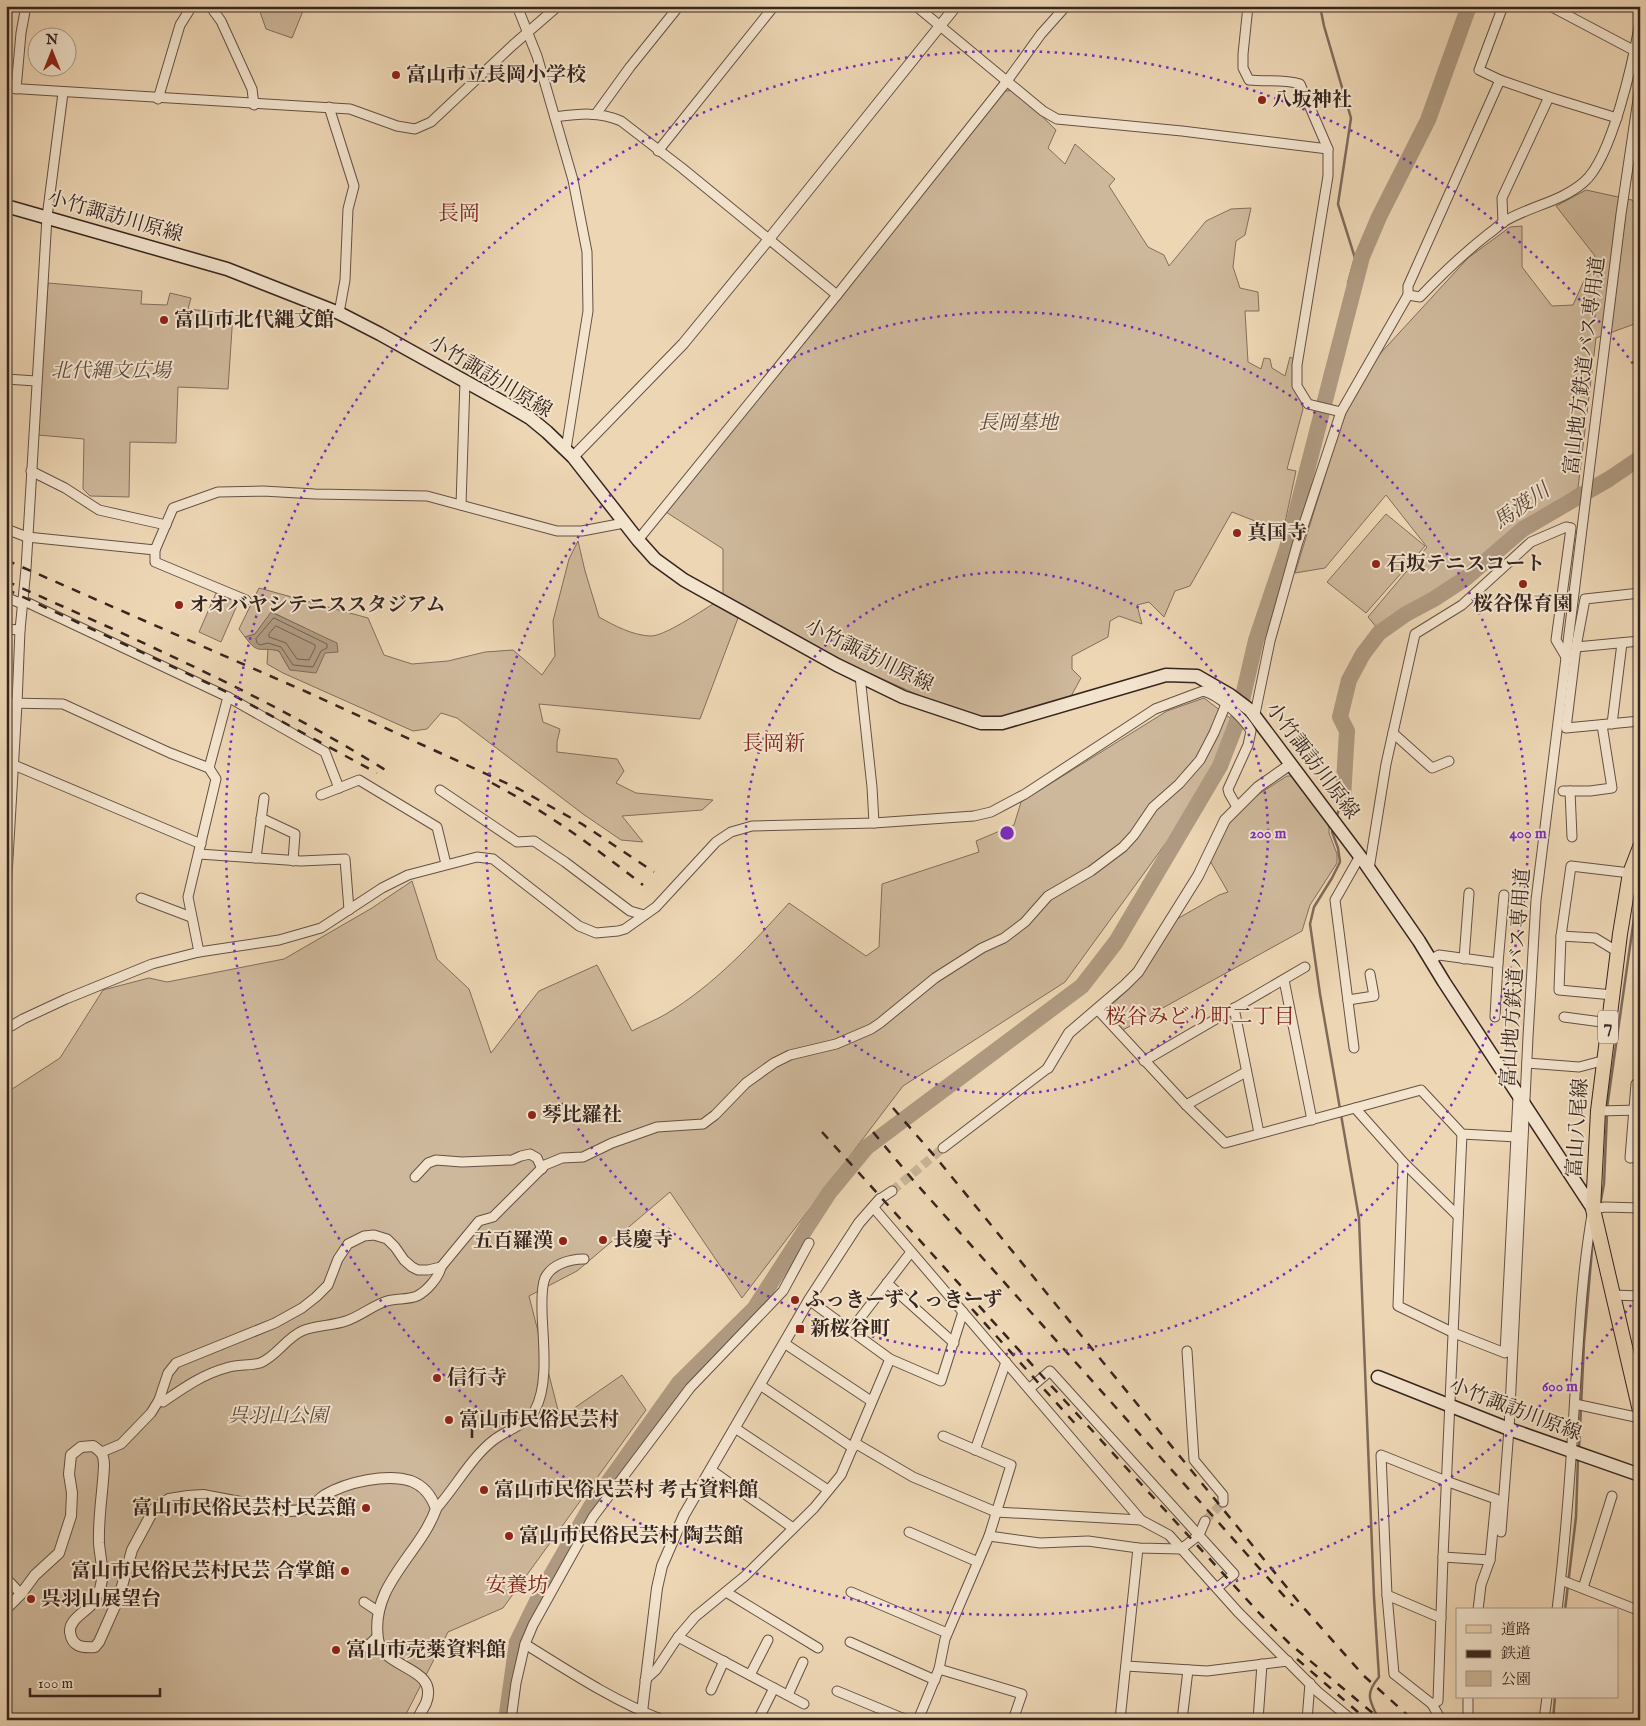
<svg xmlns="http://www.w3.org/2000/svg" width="1646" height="1726" font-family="'IM FELL English','Noto Serif JP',serif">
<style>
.green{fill:#ceb89b;stroke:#826e5d}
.water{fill:#af9a81;stroke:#7f6b5a}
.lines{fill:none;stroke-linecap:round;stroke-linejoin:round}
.shore{stroke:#726050;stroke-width:1}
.stream{stroke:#7f6b5a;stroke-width:2.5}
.river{stroke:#af9a81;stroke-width:16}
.minor-tunnel{stroke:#c8b396;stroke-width:9;stroke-dasharray:9 4.5;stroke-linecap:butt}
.minor-casing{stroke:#645144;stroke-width:11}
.tertiary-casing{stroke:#645144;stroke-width:12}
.secondary-casing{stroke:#36251f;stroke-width:15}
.primary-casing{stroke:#36251f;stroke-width:16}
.minor{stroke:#f3e4ce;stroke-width:9}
.tertiary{stroke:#f3e4ce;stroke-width:10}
.secondary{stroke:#f3e4ce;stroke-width:12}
.primary{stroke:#edd6b4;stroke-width:14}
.rail{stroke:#36251f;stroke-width:2.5;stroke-dasharray:9 9;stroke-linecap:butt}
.ring{fill:none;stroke:#7b2cbf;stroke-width:2.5;stroke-dasharray:2.5 5}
.poi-dot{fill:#8f2418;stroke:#f3e4ce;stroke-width:2}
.labels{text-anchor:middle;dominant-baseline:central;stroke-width:4;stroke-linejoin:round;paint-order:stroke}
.shield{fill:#f3e4ce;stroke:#6f5e54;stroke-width:1}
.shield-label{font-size:19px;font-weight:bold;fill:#36251f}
.poi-label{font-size:20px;font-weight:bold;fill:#36251f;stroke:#f3e4ce;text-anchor:start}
.street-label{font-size:20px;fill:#36251f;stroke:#f3e4ce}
.park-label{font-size:20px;font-style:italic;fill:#5c4a3e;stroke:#f3e4ce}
.neighbourhood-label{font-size:21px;fill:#7a1f14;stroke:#f3e4ce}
.water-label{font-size:21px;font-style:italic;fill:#5a483c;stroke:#f3e4ce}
.centre{fill:#7b2cbf;stroke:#f3e4ce;stroke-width:2.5}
.ring-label{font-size:15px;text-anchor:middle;font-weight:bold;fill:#7b2cbf;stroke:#f3e4ce;stroke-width:4;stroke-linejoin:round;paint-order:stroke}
</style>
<rect width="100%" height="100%" fill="#edd6b4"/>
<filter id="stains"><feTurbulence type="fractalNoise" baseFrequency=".004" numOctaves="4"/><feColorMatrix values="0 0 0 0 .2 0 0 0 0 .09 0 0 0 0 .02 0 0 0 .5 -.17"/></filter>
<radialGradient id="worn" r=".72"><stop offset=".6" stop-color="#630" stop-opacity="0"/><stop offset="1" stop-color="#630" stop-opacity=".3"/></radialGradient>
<g class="green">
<polygon points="258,6 305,6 292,38 266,29"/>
<polygon points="1015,90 1056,130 1048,148 1065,164 1075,144 1115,179 1109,186 1148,247 1164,255 1169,266 1206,221 1231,209 1251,208 1245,235 1236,241 1233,267 1240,288 1258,292 1259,311 1245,311 1248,362 1261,369 1264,358 1270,359 1272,368 1285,376 1290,357 1296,360 1300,397 1303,409 1287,469 1296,471 1283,532 1232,512 1190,586 1175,591 1164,617 1149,602 1137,605 1142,624 1119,616 1110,621 1108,637 1072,656 1072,669 1081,678 1070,698 981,723 849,664 723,595 723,549 666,512 1005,91"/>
<polygon points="1586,190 1632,200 1640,211 1640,322 1596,338 1578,488 1518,527 1469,571 1378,629 1368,617 1427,547 1386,495 1325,568 1295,573 1344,415 1377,357 1468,258 1510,227 1522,226 1522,267 1552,306 1573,305 1595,256 1556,206"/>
<polygon points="48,283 142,291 141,304 167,305 170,293 191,298 188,309 233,314 228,389 178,387 176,443 130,442 129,497 90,496 83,489 84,439 38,435"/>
<polygon points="1386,514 1425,546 1366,613 1327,582"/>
<path d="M578 541 585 571 599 617C615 626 632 635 650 636 663 637 700 612 713 604L738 618 700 719 539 704 543 722 560 729 557 742V752L617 759 624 771 616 783 636 793 713 800 702 810 622 816 643 842 621 840 583 814 457 718 441 713 427 729 413 731 283 673 267 664 268 648 279 651 290 670 305 628 272 612 255 634 245 637 239 629 259 588 368 618 384 655 412 664 448 661 485 652 513 650 542 675 555 656 553 621 569 559Z"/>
<polygon points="216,593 238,603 221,642 199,632"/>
<path d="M1204 698 1234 721 1217 767 1179 825 1065 982 903 1086 742 1298 670 1192 577 1271 529 1296 560 1418 622 1375 646 1410 503 1608 448 1632 403 1720H6V1093L60 1058 103 990 149 978 167 982 284 959 372 908 412 881 437 959 469 989 491 1053 539 991 597 965 632 1031C643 1025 656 1020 666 1014 714 985 752 944 789 903L866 956 879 947 882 884 979 852 976 841 1014 825 1021 802 1167 711Z"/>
<polygon points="1287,776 1292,776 1329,824 1329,833 1337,854 1337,863 1310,905 1302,931 1121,1031 1107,1017 1107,1009 1132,986 1177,919 1219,895 1228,892 1209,859 1225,828 1245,803"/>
</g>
<path class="water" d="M271 612 337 643 338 652 325 653 316 673 290 670 279 651C259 646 259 656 245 637L255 634Z"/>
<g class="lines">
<g class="shore">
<polygon points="274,618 327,644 327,648 321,651 313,667 293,665 281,647 268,643 260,645 257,643 256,639"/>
<polygon points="276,626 315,645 315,648 309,660 297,659 286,643 269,637 269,634"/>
</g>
<g class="stream">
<polyline points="1320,6 1324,26 1351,118 1338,204 1355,258 1348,283 1356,286"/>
<polyline points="1336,818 1343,798"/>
<path d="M1333 828 1332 832 1338 848 1340 862 1332 878 1314 907 1310 924 1320 994 1359 1218 1374 1597 1379 1677C1364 1695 1370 1701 1379 1720"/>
<polyline points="1607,1108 1640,876"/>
<polyline points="1600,1205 1604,1184 1607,1114"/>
<polyline points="1579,1449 1584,1343 1593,1238"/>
<polyline points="1565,1610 1576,1517 1578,1457"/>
<polyline points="1553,1720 1555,1697"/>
</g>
<g class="river">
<polyline points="1343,798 1347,731 1340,717 1349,680 1363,654 1379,633 1406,614 1434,599 1466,578 1523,529 1609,479 1640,458"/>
<polyline points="506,1720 517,1642 541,1593 590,1508 679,1383 754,1309 829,1193 867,1147 1082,986 1116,942 1220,766 1237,722 1256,640 1287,548 1362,257 1379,217 1428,120 1469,6"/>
</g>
<g class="minor-tunnel">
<polyline points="892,1191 943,1148"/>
<polyline points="1205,1521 1223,1502"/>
</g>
<defs>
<g id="minor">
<polyline points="210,6 221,21 252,89 254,105"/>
<polyline points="517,6 537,56 573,180 587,252 588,311 566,449"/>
<polyline points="916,6 1043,111 1057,119 1182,131 1328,149"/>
<polyline points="1073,6 1091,6"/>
<path d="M1248 6 1243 54V68L1249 80C1266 82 1284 79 1300 84L1328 149V176L1297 365V386L1308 404 1341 412"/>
<polyline points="1550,6 1635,51"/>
<polyline points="1500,80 1479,70 1503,6"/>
<polyline points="6,88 350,109 397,126 415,129 431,122 513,45 558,6"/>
<polyline points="16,89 21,33 26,6"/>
<polyline points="158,99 180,25 192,6"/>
<polyline points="329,107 354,186 348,209 345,280 339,313"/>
<polyline points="596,114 630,67 679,6"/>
<path d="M555 117C578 114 599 111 621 121L682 168 837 295"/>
<polyline points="658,151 774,6"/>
<polyline points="1503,223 1502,198 1549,97"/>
<path d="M1408 295 1420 297C1441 275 1463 254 1487 235 1493 231 1499 225 1505 221 1530 206 1561 202 1584 182 1612 158 1633 61 1640 22"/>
<polyline points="6,379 36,381"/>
<polyline points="31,471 65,488 99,510 166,525"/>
<polyline points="461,505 465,381"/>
<polyline points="6,529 27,537 155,550"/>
<polyline points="638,540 837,295 1007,81 1041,34 1066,6"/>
<polyline points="1640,593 1585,599 1576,647 1566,728 1640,721"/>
<polyline points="6,597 22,604"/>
<polyline points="22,600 228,697 209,768"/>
<polyline points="246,600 155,562 155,550 173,508 218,492 263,491 315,494 427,496 557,531 582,531 624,523"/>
<polyline points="6,629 20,630"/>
<polyline points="1576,647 1640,641"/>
<polyline points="860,676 872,787 874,823"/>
<polyline points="228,697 325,752 339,788"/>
<polyline points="6,703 63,704 170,753 209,768 216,779 188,897 199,952"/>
<polyline points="1255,714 1270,641 1297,545 1341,412 1408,295 1408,286 1500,80 1549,97 1617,118"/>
<polyline points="1612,724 1622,643"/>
<polyline points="1393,733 1432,768 1449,761"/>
<polyline points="14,765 201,844"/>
<polyline points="440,790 517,842 534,841 565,862 630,911 644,915"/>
<polyline points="1563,791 1590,791 1612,788 1602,725"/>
<polyline points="1570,791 1572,837"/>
<polyline points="321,795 359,780 437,827 446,864"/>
<polyline points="261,818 295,834 293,861"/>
<polyline points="199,854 301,861 345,859 349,910"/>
<polyline points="256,858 264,798"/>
<polyline points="1369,869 1386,764 1415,634 1462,605 1531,542 1566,527 1571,528 1556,640 1566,657"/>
<polyline points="6,893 17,704 20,630 26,569 47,217 63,93"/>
<polyline points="141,898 191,917"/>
<polyline points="1561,936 1595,938 1618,952"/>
<polyline points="1464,959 1469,893"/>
<polyline points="1430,960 1439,955 1498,963 1504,895"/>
<polyline points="1284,980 1312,1120"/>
<polyline points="1613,995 1559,990 1561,936 1571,866 1630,873"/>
<polyline points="1348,1000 1374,996 1370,974"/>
<polyline points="1234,1008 1259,1133"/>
<polyline points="1098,1010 1186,1105 1225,1143 1355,1108"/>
<polyline points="1495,1017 1498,963"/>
<polyline points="1564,1017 1609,1023"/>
<path d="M6 1029 23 1019 66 999 152 964 199 952 279 940 321 928 382 888 408 875 477 857 493 859 579 926 596 933 618 931 625 929 656 907 716 842 731 832 752 826 874 823 974 816 991 812 1025 794 1155 709 1203 691C1219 695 1243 717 1251 731L1248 745 1228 789 1229 793 1237 807"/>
<polyline points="1354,1048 1335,900 1360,856"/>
<polyline points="1144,1061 1305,967"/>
<polyline points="1527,1063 1579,1067 1598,1062 1604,1063"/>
<polyline points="1636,1084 1630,1158 1640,1157"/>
<polyline points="1186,1105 1246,1072"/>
<polyline points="1598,1111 1640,1110"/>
<polyline points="943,1148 1048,1068"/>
<polyline points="1403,1162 1398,1306 1454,1333 1505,1353 1518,1097"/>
<polyline points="415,1177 428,1163 436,1160 462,1162 512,1160 521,1156 530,1154 537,1158 542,1169"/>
<polyline points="880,1199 892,1191"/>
<polyline points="873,1207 1141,1520 1169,1535 1238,1612 1318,1692 1352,1720"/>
<polyline points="1458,1216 1403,1162 1355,1108 1421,1090 1462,1134 1517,1137"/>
<polyline points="887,1283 954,1343"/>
<polyline points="1613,1295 1640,1296"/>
<polyline points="809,1300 890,1359 941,1381 963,1312"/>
<polyline points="851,1330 911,1252"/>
<polyline points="784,1343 871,1401"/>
<polyline points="1187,1351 1194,1460 1223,1495 1223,1502"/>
<polyline points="760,1385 853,1448"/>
<polyline points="1029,1389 1050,1371 1234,1574 1217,1588"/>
<path d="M159 1400 163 1402C182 1389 203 1374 226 1368 237 1364 249 1366 260 1363 276 1357 286 1338 302 1331 315 1325 332 1326 346 1321 361 1316 373 1305 387 1301 397 1298 408 1300 417 1296 427 1291 439 1277 441 1267"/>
<polyline points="1575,1404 1640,1418"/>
<polyline points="735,1428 828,1490"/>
<polyline points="855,1443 913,1477 996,1512 1141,1520"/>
<polyline points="975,1450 1006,1362"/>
<polyline points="102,1452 121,1444 151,1413 159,1400 168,1373 176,1363 275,1323 302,1308 316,1297 328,1285 338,1259 348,1244 364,1236 374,1235 387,1239 395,1247 404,1260 412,1267 418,1270 428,1270 441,1267 479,1221 493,1217 545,1165 562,1158 583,1157 612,1143 657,1127 703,1124 715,1115 746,1083 774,1063 790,1055 836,1044 871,1029 880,1023 935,978 982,948 1004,938 1025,922 1048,896 1091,871 1123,847 1134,835 1153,807 1179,784 1200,760 1214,733 1226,704"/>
<polyline points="711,1470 793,1528"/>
<path d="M436 1509C455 1488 472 1456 495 1439 508 1430 527 1424 535 1410 549 1384 543 1342 542 1312 542 1301 541 1288 545 1278 552 1264 570 1259 584 1259"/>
<polyline points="909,1532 978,1562"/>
<polyline points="1501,1532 1509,1429 1528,1037 1536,900 1621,214 1640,86"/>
<polyline points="989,1536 1040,1543 1088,1541 1138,1548 1181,1549 1199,1535 1205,1521"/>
<polyline points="6,1578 21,1594"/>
<polyline points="1561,1580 1640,1611"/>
<polyline points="1583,1588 1612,1496"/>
<polyline points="726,1592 818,1648"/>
<polyline points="851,1592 947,1633"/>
<polyline points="1387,1595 1394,1674 1432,1704 1438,1701 1443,1557 1462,1134"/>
<polyline points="364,1602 379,1612"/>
<polyline points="1478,1610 1481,1585 1490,1560"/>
<path d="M1557 1610C1566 1538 1571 1466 1575 1394 1579 1332 1582 1270 1593 1209L1605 1207 1640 1208"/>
<polyline points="1441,1618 1387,1595 1381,1455 1446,1481 1496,1499 1490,1560 1443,1557"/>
<polyline points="678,1637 804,1704"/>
<polyline points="850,1642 935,1680"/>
<path d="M525 1644C570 1672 614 1701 663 1720"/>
<polyline points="366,1647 377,1637"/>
<polyline points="1126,1666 1207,1671 1288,1661"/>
<polyline points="939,1669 1022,1694 1013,1720"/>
<polyline points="750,1675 768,1640"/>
<polyline points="645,1680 656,1670 678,1637 695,1617 745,1576 814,1508 841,1475 890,1359"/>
<polyline points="711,1690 724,1661"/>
<polyline points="837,1691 907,1720"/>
<polyline points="788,1695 803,1662"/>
<polyline points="1468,1697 1468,1720"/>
<polyline points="1432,1704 1441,1720"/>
<polyline points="761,1714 774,1688"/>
<polyline points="511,1720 516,1683 525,1644 533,1625 593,1517 690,1388 783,1291 809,1243"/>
<polyline points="918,1720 939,1669 945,1639 989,1536 1011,1465 943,1436"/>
<polyline points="1120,1720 1138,1548"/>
<polyline points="1182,1720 1188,1670"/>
<polyline points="1258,1720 1262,1664"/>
<polyline points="1307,1720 1310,1683"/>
<polyline points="1544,1720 1547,1697"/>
</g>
<g id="tertiary">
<polyline points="573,457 683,344 769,239 956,6"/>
<polyline points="1048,1068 1069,1033 1125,985 1138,972 1198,876 1225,820 1258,787 1291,764"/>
<path d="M6 1609 21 1594 35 1575 59 1553 71 1516 72 1493 69 1474 71 1455 81 1447 93 1446C102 1452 104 1455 104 1466 103 1491 98 1517 99 1543 100 1558 105 1573 100 1589 98 1594 95 1601 91 1605 84 1613 69 1620 70 1632 72 1647 82 1648 95 1647L99 1642 119 1597 132 1550 154 1509 169 1499 188 1496 203 1495 288 1511C297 1511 306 1510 313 1505 317 1502 321 1497 325 1495 347 1482 387 1473 411 1481 424 1486 432 1497 436 1509 420 1554 370 1585 378 1639 382 1670 440 1666 426 1703 423 1709 420 1714 417 1720"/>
<polyline points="641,1720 657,1588 662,1566 684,1515 809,1300 859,1223 880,1199"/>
</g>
<g id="secondary">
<polyline points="6,206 227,269 339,313 380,334 506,404 530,418 547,432 573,457 638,540 655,559 684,580 837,665 903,697 981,723 1002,723 1166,675 1197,676 1230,695 1250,710 1365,863 1419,941 1444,982 1593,1209"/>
<polyline points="1378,1377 1509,1429 1640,1475"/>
</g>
<polyline id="primary" points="1640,847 1630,873 1620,934 1598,1111 1593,1209 1640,1411"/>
</defs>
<use href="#minor" class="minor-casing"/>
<use href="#tertiary" class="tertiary-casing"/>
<use href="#secondary" class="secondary-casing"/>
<use href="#primary" class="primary-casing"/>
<use href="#minor" class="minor"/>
<use href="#tertiary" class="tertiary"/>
<use href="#secondary" class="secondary"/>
<use href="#primary" class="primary"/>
<g class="rail">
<polyline points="6,560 309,693 519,789 582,824 654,872"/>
<path d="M6 581C135 639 267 696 387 771"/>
<polyline points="6,589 231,694 377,773"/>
<path d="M492 783C548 813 593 846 643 885"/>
<polyline points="893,1108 938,1160 1302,1606 1364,1676 1413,1720"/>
<polyline points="822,1132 1045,1379 1261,1615 1290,1644 1381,1720"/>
<polyline points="873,1132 913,1180 1293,1606"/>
<polyline points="972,1309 1079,1428"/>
<polyline points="472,1438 472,1403"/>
<polyline points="1297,1659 1367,1720"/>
</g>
</g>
<g class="ring">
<circle cx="1007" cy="833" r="261"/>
<circle cx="1007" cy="833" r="521"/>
<path d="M1640 1293A782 782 0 1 1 1640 373"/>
</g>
<g class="poi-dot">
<circle cx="396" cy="75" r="5"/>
<circle cx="1262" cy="100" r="5"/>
<circle cx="164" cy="320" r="5"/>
<circle cx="1237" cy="533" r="5"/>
<circle cx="1376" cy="564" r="5"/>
<circle cx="1523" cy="584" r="5"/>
<circle cx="179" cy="605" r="5"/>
<circle cx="532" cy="1115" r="5"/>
<circle cx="603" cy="1240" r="5"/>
<circle cx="563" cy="1241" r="5"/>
<circle cx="795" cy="1300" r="5"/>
<rect x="795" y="1324" width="10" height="10" rx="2.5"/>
<circle cx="437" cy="1378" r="5"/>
<circle cx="449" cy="1420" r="5"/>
<circle cx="484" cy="1490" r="5"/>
<circle cx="366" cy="1508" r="5"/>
<circle cx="509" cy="1536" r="5"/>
<circle cx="345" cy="1571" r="5"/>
<circle cx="31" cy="1599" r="5"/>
<circle cx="336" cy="1650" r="5"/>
</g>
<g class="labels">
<rect class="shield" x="1598" y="1010.5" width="20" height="33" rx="4"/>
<g class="shield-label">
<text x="1608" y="1027">7</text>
</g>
<g class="poi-label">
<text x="406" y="75">富山市立長岡小学校</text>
<text x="1272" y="100">八坂神社</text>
<text x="174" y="320">富山市北代縄文館</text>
<text x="1247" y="533">真国寺</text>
<text x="1386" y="564">石坂テニスコート</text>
<text x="1523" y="604" text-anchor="middle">桜谷保育園</text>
<text x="189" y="605">オオバヤシテニススタジアム</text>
<text x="542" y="1115">琴比羅社</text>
<text x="613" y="1240">長慶寺</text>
<text x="553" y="1241" text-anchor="end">五百羅漢</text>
<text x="805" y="1300">ふっきーずくっきーず</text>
<text x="810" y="1329">新桜谷町</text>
<text x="447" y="1378">信行寺</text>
<text x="459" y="1420">富山市民俗民芸村</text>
<text x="494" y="1490">富山市民俗民芸村 考古資料館</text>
<text x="356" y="1508" text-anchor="end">富山市民俗民芸村 民芸館</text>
<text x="519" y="1536">富山市民俗民芸村 陶芸館</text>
<text x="335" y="1571" text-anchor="end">富山市民俗民芸村民芸 合掌館</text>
<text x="41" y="1599">呉羽山展望台</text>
<text x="346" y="1650">富山市売薬資料館</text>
</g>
<g class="street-label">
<text transform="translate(115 217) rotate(16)">小竹諏訪川原線</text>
<text transform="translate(1585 366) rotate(-83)">富山地方鉄道バス専用道</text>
<text transform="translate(490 377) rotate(31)">小竹諏訪川原線</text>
<text transform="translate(869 656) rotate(26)">小竹諏訪川原線</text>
<text transform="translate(1312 761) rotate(53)">小竹諏訪川原線</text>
<text transform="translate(1516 978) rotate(-86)">富山地方鉄道バス専用道</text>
<text transform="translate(1578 1128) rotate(-86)">富山八尾線</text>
<text transform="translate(1515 1410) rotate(21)">小竹諏訪川原線</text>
</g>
<g class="park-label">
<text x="111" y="371">北代縄文広場</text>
<text x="1018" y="423">長岡墓地</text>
<text x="278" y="1416">呉羽山公園</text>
</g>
<g class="neighbourhood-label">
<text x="459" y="214">長岡</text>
<text x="774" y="744">長岡新</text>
<text x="1200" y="1017">桜谷みどり町二丁目</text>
<text x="517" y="1586">安養坊</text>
</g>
<g class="water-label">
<text transform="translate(1522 507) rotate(-35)">馬渡川</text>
</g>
</g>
<circle cx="1007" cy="833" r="8" class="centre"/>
<g class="ring-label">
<text x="1268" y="838">200 m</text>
<text x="1528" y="838">400 m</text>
<text x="1560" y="1391">600 m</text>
</g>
<rect width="1646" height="1726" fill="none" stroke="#edd6b4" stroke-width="25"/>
<rect x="8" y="8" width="1631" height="1711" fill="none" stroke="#36251f" stroke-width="2.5"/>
<rect x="12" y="12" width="1621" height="1701" fill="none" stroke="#36251f"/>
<rect x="1456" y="1608" width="162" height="90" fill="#f3e4ce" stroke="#a79888"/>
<rect x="1466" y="1625" width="25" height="8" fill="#edd6b4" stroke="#a79888"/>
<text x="1501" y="1634" font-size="15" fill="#36251f">道路</text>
<rect x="1466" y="1650" width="25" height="8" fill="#36251f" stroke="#a79888"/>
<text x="1501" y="1658" font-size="15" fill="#36251f">鉄道</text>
<rect x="1466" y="1671" width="25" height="15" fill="#ceb89b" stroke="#a79888"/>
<text x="1501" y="1684" font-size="15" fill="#36251f">公園</text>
<g transform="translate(52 52)"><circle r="24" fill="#f3e4ce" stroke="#a79888"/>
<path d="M0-4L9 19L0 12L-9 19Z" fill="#8f2418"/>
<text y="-8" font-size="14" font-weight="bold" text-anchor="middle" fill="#36251f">N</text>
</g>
<path d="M30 1688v8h130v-8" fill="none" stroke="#36251f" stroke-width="2.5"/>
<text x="38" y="1688" font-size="15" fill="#36251f" stroke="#f3e4ce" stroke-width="4" paint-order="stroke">100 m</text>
<rect width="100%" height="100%" filter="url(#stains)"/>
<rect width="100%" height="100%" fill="url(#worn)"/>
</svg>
